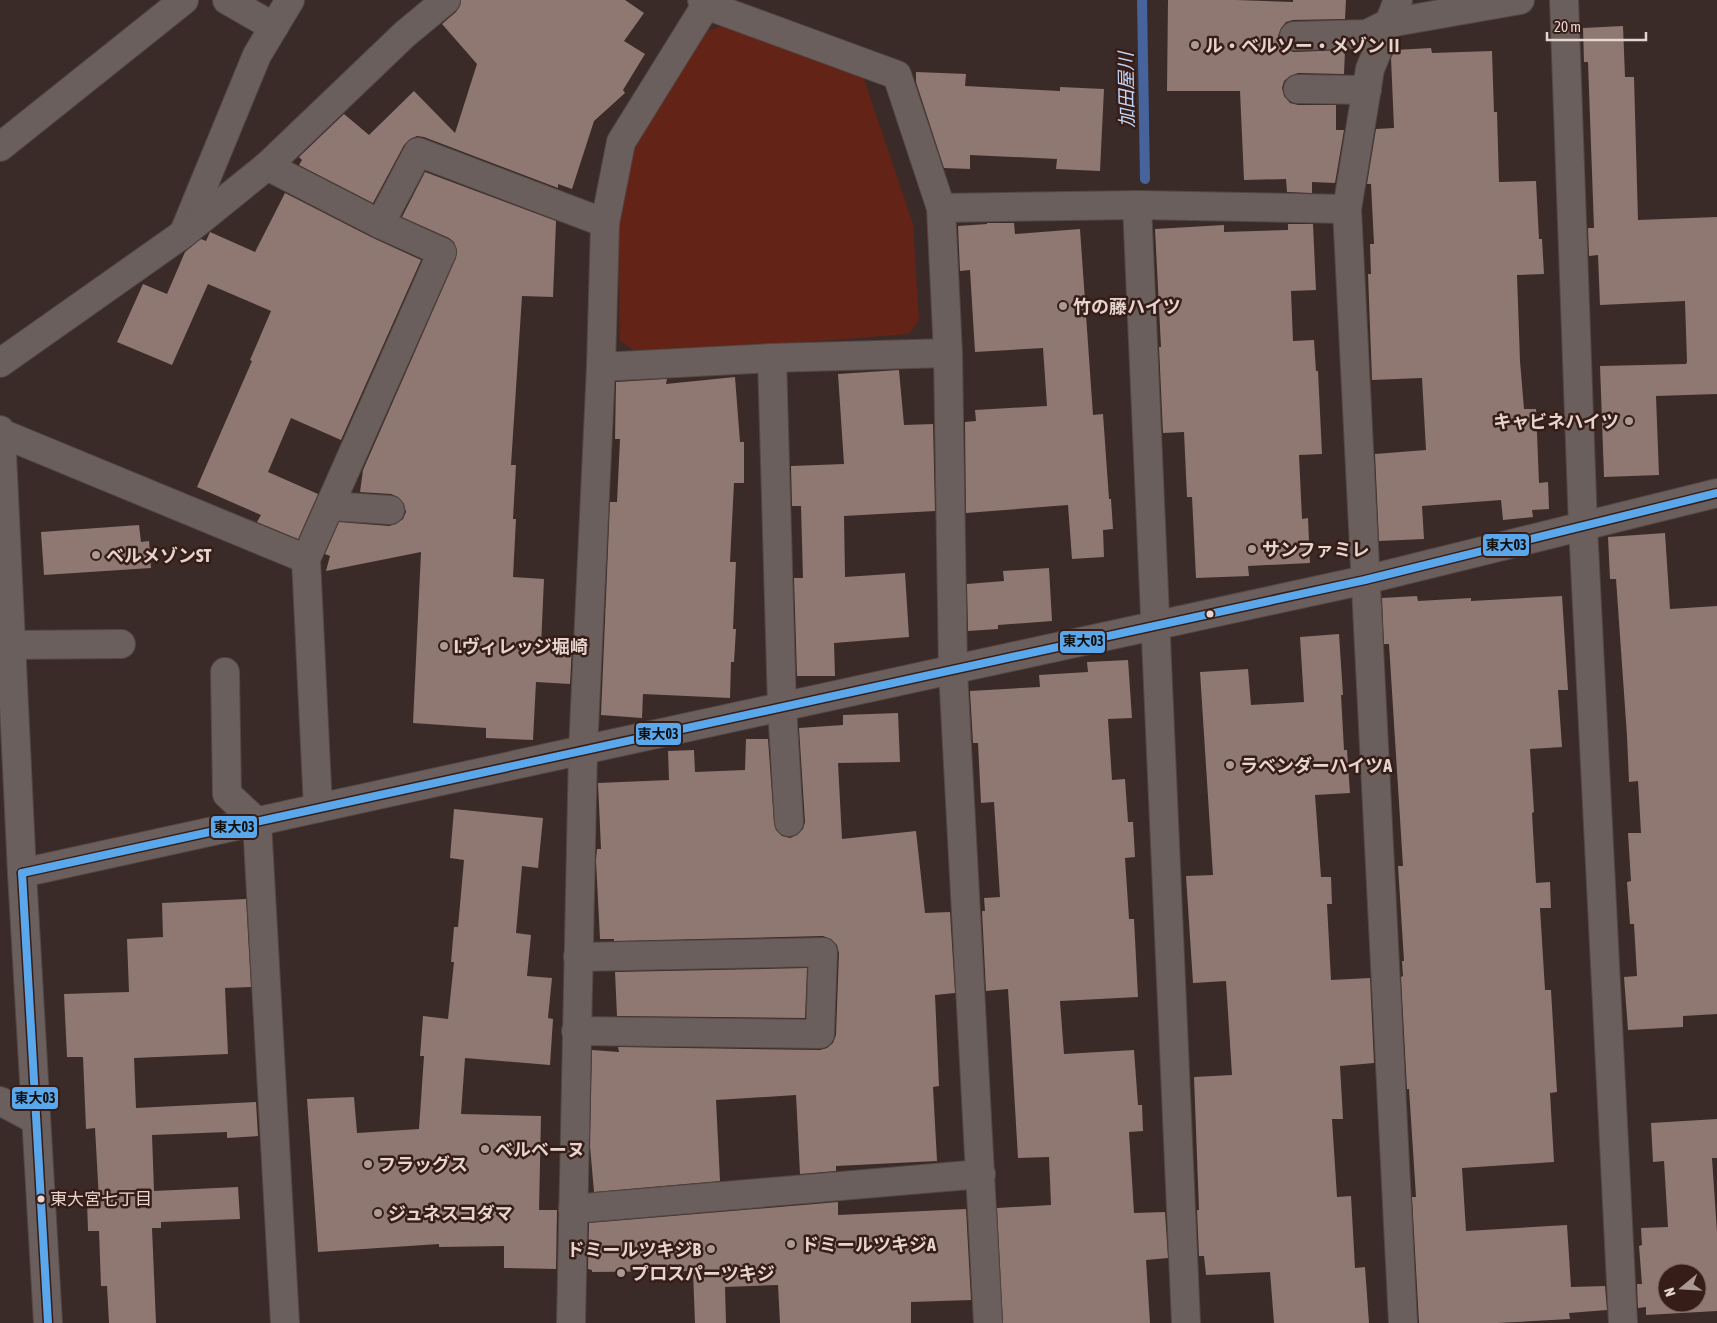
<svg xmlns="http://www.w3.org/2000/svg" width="1717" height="1323" font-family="'Asap Condensed','Noto Sans JP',sans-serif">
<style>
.green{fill:#632417}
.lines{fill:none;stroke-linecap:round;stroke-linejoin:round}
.stream{stroke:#47639c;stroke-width:10}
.building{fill:#8f7772;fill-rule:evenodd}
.minor-casing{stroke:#544743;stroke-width:30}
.minor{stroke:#6a5f5d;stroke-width:28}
.bus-1-casing{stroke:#371d17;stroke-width:11}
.bus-1{stroke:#5aa8eb;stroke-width:8}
.poi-dot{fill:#aa9995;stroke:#371d17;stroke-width:2}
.bus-dot{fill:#e6d4cf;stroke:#371d17;stroke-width:2}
.labels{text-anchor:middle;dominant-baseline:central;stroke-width:5;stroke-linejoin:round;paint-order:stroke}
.bus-label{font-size:17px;fill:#e6d4cf;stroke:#371d17;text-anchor:start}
.poi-label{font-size:18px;font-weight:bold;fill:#e6d4cf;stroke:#371d17;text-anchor:start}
.water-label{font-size:19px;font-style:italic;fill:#c1d5f9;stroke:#371d17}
.line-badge{stroke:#371d17;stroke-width:2}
.pale-badge-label{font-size:14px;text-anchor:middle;font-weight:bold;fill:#111}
</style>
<rect width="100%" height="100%" fill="#3a2b28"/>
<polygon class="green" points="727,24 863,76 913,224 919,320 909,334 641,355 620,341 618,231 630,148 705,32"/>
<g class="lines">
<polyline class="stream" points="1142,0 1145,179"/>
</g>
<g class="building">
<polygon points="461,0 625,0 644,13 624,41 645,54 623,90 625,93 594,121 572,189 558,184 558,188 424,137 417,136 410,139 404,145 373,203 299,165 302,160 299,157 344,114 369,135 414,91 455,133 477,64 442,24 456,12 460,6"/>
<polygon points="1168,0 1236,0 1293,2 1293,0 1346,0 1345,19 1293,20 1286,22 1281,28 1278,36 1281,45 1287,50 1294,52 1345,50 1344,74 1298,73 1290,76 1284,81 1282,88 1284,96 1290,103 1298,105 1336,105 1336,130 1344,130 1335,183 1312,182 1312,193 1287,192 1286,179 1244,180 1240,91 1167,91"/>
<polygon points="1623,26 1625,77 1634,77 1638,220 1717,217 1717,394 1656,396 1659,475 1604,477 1600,366 1686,364 1687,362 1685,301 1600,305 1598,255 1589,256 1588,228 1594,228 1588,62 1584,62 1583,28"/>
<polygon points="1431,48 1432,53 1492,51 1494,112 1497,112 1499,182 1536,181 1539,239 1542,239 1544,274 1517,275 1520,361 1524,409 1536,409 1539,483 1548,482 1549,509 1532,510 1533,517 1503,520 1501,500 1422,506 1424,539 1379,541 1375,454 1426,450 1422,378 1372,380 1368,274 1371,274 1370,244 1374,244 1371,184 1367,184 1376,129 1394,128 1391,58 1395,50"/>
<polygon points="916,72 966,74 965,86 1060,91 1060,87 1104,89 1100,171 1056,169 1057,159 970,155 970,169 944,168 916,82"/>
<polygon points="425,172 556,221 553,297 522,296 511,465 516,465 513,519 516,519 513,577 544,579 541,646 572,647 570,684 536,682 533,740 486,738 486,728 413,723 421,552 326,571 330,556 325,554 339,522 389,526 396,524 403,519 406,512 404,504 398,497 391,494 360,492 363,470 456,258 457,250 454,242 449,238 402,217"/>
<polygon points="285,193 373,238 421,260 341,440 291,418 268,472 318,494 298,539 257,522 261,515 197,487 252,361 250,360 271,311 208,284 172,365 117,342 143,284 167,294 185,252 201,239 206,241 210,232 255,252"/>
<polygon points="987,223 1014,223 1015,234 1080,229 1093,415 1103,414 1109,499 1111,499 1113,529 1103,530 1104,557 1072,559 1068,505 966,513 965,422 976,421 975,410 1047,406 1043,348 975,352 970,270 960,271 958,226 987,224"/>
<polygon points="1288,224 1313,224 1316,290 1291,291 1293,341 1314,340 1316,371 1318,371 1322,454 1299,455 1302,519 1308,518 1310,563 1248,566 1249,576 1196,578 1192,497 1187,497 1184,432 1163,433 1159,347 1161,347 1155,229 1224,225 1224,232 1288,230"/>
<polygon points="899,370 904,425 933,424 935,511 844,516 845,577 905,573 909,637 834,643 835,676 797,676 794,578 803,578 801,506 792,506 791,466 844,464 838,374"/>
<polygon points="735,377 740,442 744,442 744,483 734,483 730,562 736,562 733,629 736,629 734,662 731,662 730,698 643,694 642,718 601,715 610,502 617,502 620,439 615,439 616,382 665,379 667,379 666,384"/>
<polygon points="139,525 141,542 149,541 151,568 44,575 41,532"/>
<polygon points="1665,533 1670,609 1717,606 1717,1014 1683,1016 1683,1027 1628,1030 1624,977 1637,976 1634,924 1630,924 1627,882 1631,881 1628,833 1641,833 1638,781 1629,782 1627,736 1616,579 1610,579 1608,537"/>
<polygon points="1049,568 1052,621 998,625 998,629 968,631 967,584 1004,581 1003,571"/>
<polygon points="1417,596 1418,601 1471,598 1471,601 1562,596 1568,690 1558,690 1562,747 1530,749 1534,812 1532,813 1536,883 1550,882 1551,908 1540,908 1545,990 1551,990 1557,1092 1550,1093 1554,1162 1462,1168 1466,1231 1567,1225 1571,1287 1605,1286 1607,1310 1569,1313 1570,1319 1497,1323 1419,1323 1412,1197 1416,1197 1409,1089 1407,1089 1401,977 1403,976 1402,961 1404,961 1398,866 1403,866 1389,644 1384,644 1382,598"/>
<polygon points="1339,634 1343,695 1341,695 1344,750 1347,750 1350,793 1315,795 1321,877 1331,877 1332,904 1327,904 1331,980 1370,978 1374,1063 1340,1066 1343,1119 1332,1119 1337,1197 1351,1196 1355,1268 1365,1267 1369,1323 1274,1323 1270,1272 1206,1275 1204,1256 1199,1256 1197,1210 1199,1210 1194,1077 1232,1075 1226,981 1193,983 1186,876 1213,875 1200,672 1248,669 1251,705 1304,702 1300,637"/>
<polygon points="1128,660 1132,718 1108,719 1112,780 1125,779 1128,822 1133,822 1135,857 1125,858 1129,919 1134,919 1138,997 1060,1001 1064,1054 1134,1050 1138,1105 1142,1105 1143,1131 1129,1132 1134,1213 1165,1212 1168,1258 1146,1260 1150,1323 1003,1323 997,1208 1051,1205 1049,1157 1018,1158 1008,989 986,991 982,911 985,911 984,898 1000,897 994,802 981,803 978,743 973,743 970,691 1040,687 1039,675 1088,672 1087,662"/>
<polygon points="898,713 900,762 838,763 842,839 916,831 925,913 950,912 955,993 935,995 939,1086 933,1087 937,1161 836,1166 836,1171 800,1174 796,1095 716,1100 720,1181 594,1192 590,1146 592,1050 619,1052 618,1047 820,1050 827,1048 833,1043 836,1035 839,953 837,945 831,939 823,936 614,941 614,939 600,939 596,861 597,849 601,849 598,783 669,780 668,751 694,750 695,772 745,770 746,739 768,739 774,823 776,830 782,836 790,838 797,835 803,829 805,822 799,728 843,725 843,715"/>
<polygon points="454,809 543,818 538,868 522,866 516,933 531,935 527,976 552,978 548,1018 553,1019 550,1065 465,1058 461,1114 541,1116 539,1210 557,1210 556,1269 504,1268 504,1246 439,1247 439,1244 318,1252 307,1099 354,1097 357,1133 419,1129 424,1056 420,1056 423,1016 448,1019 454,962 451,962 454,927 458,927 464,860 450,858"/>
<polygon points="246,899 251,987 225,988 228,1054 134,1058 136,1108 256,1102 258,1136 227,1138 227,1132 152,1135 154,1191 238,1187 240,1219 161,1222 161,1228 152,1228 156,1323 109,1323 107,1286 101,1286 99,1231 88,1231 87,1200 99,1200 95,1128 86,1129 83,1057 67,1057 64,994 129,992 127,939 163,937 162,903"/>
<polygon points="807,968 805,1018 617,1016 615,972"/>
<path d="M1717 1119V1158H1712L1717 1232V1311L1646 1315V1307L1638 1308 1637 1284H1642L1639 1246 1642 1245 1641 1228 1668 1227 1664 1161 1653 1162 1651 1123ZM1667 1273H1697V1303H1667Z"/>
<polygon points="838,1202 838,1215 966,1209 971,1300 911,1302 911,1323 780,1323 778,1285 725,1287 726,1323 695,1323 693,1271 592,1272 592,1270 588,1269 589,1223"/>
</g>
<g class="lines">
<defs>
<g id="minor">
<polyline points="227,0 274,27"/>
<polyline points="702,0 706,5 897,75 941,208 948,353 953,671 988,1323"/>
<polyline points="1564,0 1583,526 1623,1323"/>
<polyline points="1294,36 1367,34 1389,23 1398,0"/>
<polyline points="1298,89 1367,90"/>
<polyline points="0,147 184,0"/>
<polyline points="267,166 380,224 442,252 306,559 318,808"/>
<polyline points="1137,205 1186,1323"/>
<polyline points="941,208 1137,205 1347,209"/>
<polyline points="380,224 418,152 605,223"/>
<polyline points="185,230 257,55 290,0"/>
<polyline points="772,358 782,707 789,822"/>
<polyline points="0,363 183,234 267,166 405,34 446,0"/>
<polyline points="601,367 772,358 948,353"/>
<polyline points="0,430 1,433 306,559"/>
<polyline points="1,433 22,873 48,1323"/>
<polyline points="330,506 390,510"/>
<polyline points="11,645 121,644"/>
<polyline points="225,672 227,794 257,822 285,1323"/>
<polyline points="22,873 583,750 1365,580 1717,493"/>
<polyline points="576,1031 820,1034 823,952 578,957"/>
<polyline points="0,1101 36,1120"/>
<polyline points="573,1209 981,1174"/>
<polyline points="571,1323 583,750 601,367 605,223 621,142 706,5"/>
<polyline points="1403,1323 1347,209 1370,69 1389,23 1520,0"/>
</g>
</defs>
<use href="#minor" class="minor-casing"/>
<use href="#minor" class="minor"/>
<defs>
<g id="bus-1">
<polyline points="22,873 1365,580 1717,493"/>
<polyline points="22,873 48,1323"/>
</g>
</defs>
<use href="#bus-1" class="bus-1-casing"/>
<use href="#bus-1" class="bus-1"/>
</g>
<g class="poi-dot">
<circle cx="1195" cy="45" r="5"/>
<circle cx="1063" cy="306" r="5"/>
<circle cx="1629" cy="421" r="5"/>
<circle cx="1252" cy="549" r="5"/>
<circle cx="96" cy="555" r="5"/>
<circle cx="444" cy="646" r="5"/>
<circle cx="1230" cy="765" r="5"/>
<circle cx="485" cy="1149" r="5"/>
<circle cx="368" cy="1164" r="5"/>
<circle cx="378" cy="1213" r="5"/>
<circle cx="791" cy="1244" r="5"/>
<circle cx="711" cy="1249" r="5"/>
<circle cx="621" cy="1273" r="5"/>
</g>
<g class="bus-dot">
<circle cx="1210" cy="614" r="4.5"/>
<circle cx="41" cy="1199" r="4.5"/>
</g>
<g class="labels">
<g class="bus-label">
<text x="50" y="1199">東大宮七丁目</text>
</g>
<g class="poi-label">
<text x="1205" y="45">ル・ベルソー・メゾンⅡ</text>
<text x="1073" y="306">竹の藤ハイツ</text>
<text x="1619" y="421" text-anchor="end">キャビネハイツ</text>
<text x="1262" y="549">サンファミレ</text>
<text x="106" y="555">ベルメゾンST</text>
<text x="454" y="646">I.ヴィレッジ堀崎</text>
<text x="1240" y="765">ラベンダーハイツA</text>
<text x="495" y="1149">ベルベーヌ</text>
<text x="378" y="1164">フラッグス</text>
<text x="388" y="1213">ジュネスコダマ</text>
<text x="801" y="1244">ドミールツキジA</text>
<text x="701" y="1249" text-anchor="end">ドミールツキジB</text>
<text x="631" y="1273">プロスパーツキジ</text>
</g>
<g class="water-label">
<text transform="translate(1126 90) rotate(-91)">加田屋川</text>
</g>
</g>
<g class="line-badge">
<rect x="1482" y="533" width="48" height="24" rx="5" fill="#5aa8eb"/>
<rect x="1059" y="630" width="47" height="24" rx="5" fill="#5aa8eb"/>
<rect x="635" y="722" width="47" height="24" rx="5" fill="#5aa8eb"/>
<rect x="210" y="815" width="48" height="24" rx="5" fill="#5aa8eb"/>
<rect x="11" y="1086" width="48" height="24" rx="5" fill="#5aa8eb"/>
</g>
<g class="pale-badge-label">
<text x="1506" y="550">東大03</text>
<text x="1083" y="646">東大03</text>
<text x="658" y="739">東大03</text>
<text x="234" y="832">東大03</text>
<text x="35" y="1103">東大03</text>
</g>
<g transform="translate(1682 1288) rotate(252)"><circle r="24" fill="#371d17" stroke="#7d6661"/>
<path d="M0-4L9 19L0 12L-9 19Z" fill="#aa9995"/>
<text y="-8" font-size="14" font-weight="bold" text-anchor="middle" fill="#e6d4cf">N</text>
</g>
<path d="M1547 32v8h99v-8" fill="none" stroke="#e6d4cf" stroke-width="2.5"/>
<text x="1554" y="32" font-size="15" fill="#e6d4cf" stroke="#371d17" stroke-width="4" paint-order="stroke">20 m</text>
</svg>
